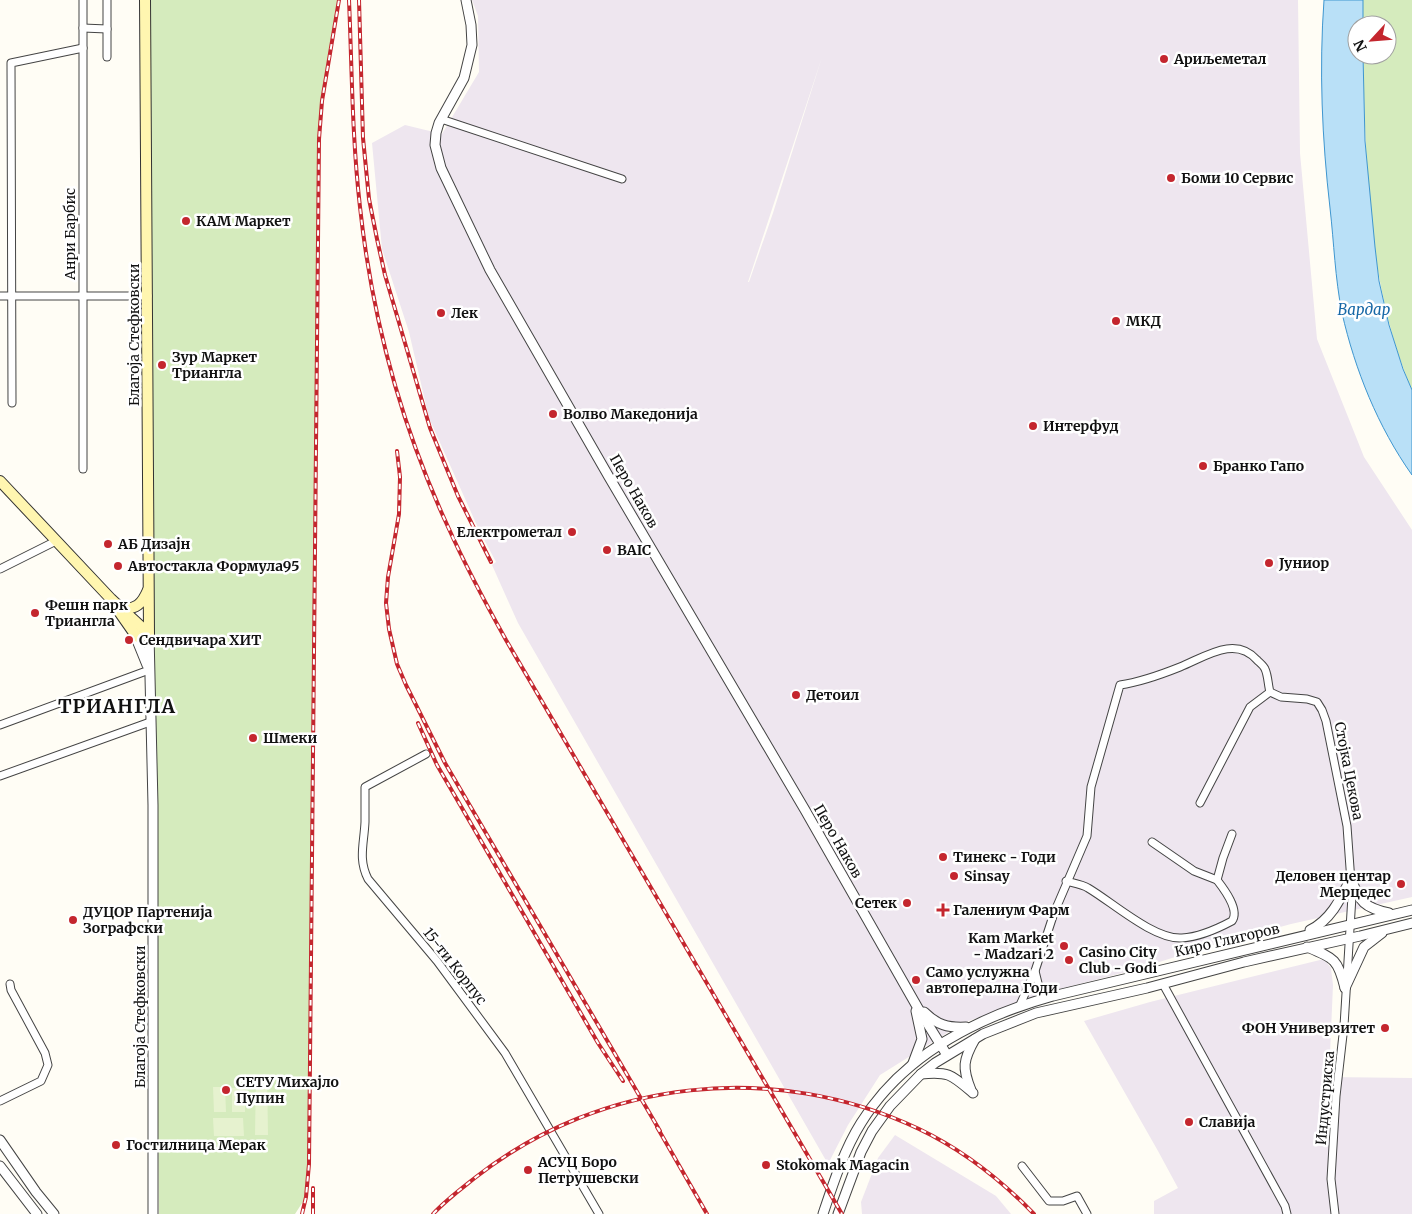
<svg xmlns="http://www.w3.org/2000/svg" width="1412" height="1214" font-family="Merriweather,serif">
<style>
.industrial{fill:#eee6ef;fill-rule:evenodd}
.green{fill:#d5ebbd}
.pitch{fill:#e6f2cf}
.water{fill:#b9e0f7;stroke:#3f96cf}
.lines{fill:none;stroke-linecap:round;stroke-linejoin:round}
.minor-casing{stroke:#444;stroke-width:9}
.tertiary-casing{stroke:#444;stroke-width:11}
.secondary-casing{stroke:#333;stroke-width:12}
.minor{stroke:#fff;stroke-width:7}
.tertiary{stroke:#fff;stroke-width:9}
.secondary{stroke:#fff6b0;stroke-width:10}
.rail-casing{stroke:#c4262e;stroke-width:4}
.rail{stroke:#fff;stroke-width:2;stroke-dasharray:5.5;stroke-linecap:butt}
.poi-dot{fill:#c4262e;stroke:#fff;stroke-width:2}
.labels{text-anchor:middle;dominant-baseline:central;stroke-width:5;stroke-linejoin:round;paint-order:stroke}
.poi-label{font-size:14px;font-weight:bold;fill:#111;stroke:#fff;text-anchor:start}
.street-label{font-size:14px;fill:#111;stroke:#fff}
.water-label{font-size:15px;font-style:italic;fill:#1768a6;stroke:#fff}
.district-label{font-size:19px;font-weight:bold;letter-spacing:1px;fill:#111;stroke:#fff}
</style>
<rect width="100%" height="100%" fill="#fffdf5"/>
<g class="industrial">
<path d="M472 0H1298L1300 153 1317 339 1364 457 1412 530V897L1291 924 1213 945 1134 970 1052 991 963 1023 880 1075 848 1125 828 1164 518 623 492 565 496 562 479 530 429 418 409 332 382 249 372 143 405 125 442 134 479 72 478 16ZM822 57 773 213 749 282H748Z"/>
<polygon points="1324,959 1331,968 1333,985 1329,1077 1412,1078 1412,1214 1154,1214 1154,1201 1178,1188 1158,1151 1084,1021 1150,1002"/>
<polygon points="895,1135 996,1196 1011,1214 862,1214 861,1202 878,1158"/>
</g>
<g class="green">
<polygon points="146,0 339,0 322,101 319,139 309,1164 306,1197 295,1214 159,1214"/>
<path d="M1363 0H1412V390C1367 285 1366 167 1363 55H1387V25H1363Z"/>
</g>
<g class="pitch">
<polygon points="256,1075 267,1075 268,1135 255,1135"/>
<polygon points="213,1087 225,1087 226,1112 214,1112"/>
<rect x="232" y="1088" width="13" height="24"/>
<polygon points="213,1118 243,1118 244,1136 214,1136"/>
</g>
<path class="water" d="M1324 0H1363V25H1357V55H1363L1365 141 1375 247 1379 281 1389 325 1403 369 1412 390V475C1378 427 1355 370 1342 313 1335 278 1334 243 1330 208 1322 139 1319 69 1324 0Z"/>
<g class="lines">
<defs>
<g id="minor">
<polyline points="83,0 83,469"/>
<polyline points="107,0 107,57"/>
<polyline points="83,28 107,29"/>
<polyline points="441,119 622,179"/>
<polyline points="0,296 148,296"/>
<polyline points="12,403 11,63 83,48"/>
<polyline points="0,569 56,541"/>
<polyline points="0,725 149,670"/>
<path d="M426 754 365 787C365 799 365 810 365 822 364 844 358 859 368 879L437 961 505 1053 599 1214"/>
<polyline points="0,776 150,722"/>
<polyline points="1200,803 1250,707 1270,692"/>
<polyline points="1217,880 1223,858 1232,834"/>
<path d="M1066 881C1073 883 1082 884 1088 888 1112 902 1154 940 1182 938 1199 937 1217 929 1232 921 1240 910 1224 889 1217 880L1194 871 1152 842"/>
<polyline points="1035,971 1039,987 1053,996"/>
<polyline points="1163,984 1285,1206 1287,1214"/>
<path d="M1020 1005 1035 971 1054 913 1087 836 1091 787 1120 685C1141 682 1160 675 1180 667 1205 657 1235 635 1257 660 1260 663 1264 666 1265 669 1268 675 1268 685 1270 692L1281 697 1307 699 1317 702 1322 710 1326 721 1347 826 1352 896 1344 1026 1336 1096 1331 1179 1335 1214"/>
<polyline points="0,1101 41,1081 48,1065 45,1053 11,990 10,984"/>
<polyline points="1022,1166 1049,1201 1063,1201 1077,1196 1087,1214"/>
</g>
<g id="tertiary">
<polyline points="466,0 471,25 472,45 464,78 439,123 436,133 435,145 441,168 490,270 609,477 805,810 919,1010 947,1055"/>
<polyline points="134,633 147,665"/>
<polyline points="149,634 153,805 153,1214"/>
<path d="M1351 878C1359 902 1365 908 1389 913"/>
<path d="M1310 930C1331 920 1341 898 1351 878"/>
<path d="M1307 947C1334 958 1338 959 1345 988"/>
<polyline points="1345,988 1364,947 1382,933"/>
<path d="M924 1012C937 1025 948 1028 966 1027"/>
<polyline points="913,1063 922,1039 916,1011"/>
<path d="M921 1074C949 1071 952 1075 973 1093"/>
<path d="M971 1090C962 1068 963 1060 975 1039"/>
<polyline points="0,1140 36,1192 54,1214"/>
<polyline points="0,1166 37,1214"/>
<path d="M823 1214C833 1184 844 1150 861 1123 903 1055 978 1017 1053 996L1412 910"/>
<polyline points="838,1214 861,1152 872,1131 890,1106 921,1074 935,1063 983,1034 1036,1013 1147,988 1244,962 1360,936 1412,923"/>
</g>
<g id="secondary">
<polyline points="145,0 149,634"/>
<polyline points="0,481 111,599 149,634"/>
<path d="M121 608C136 610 142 604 148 590"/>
<polyline points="120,613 134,633 138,637 149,634"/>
</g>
</defs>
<use href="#minor" class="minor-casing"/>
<use href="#tertiary" class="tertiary-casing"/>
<use href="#secondary" class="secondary-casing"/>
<use href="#minor" class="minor"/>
<use href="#tertiary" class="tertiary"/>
<use href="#secondary" class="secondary"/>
<defs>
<g id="rail">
<path d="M349 0C352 69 352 138 360 207 372 318 402 428 449 529 466 567 486 604 506 640L842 1214"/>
<polyline points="359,0 363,138 369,199 377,239 385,275 430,428 458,496 491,562"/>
<polyline points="397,451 400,477 399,514 388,577 386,603 389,629 397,664 406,685 445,763 660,1131"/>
<polyline points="418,723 437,765 598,1043 623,1081"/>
<polyline points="657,1127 707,1214"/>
<polyline points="302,1214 306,1197 309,1164 319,139 322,101 339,0"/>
<polyline points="313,1214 313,1188"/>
<path d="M433 1214C446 1200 461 1189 476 1177 602 1079 774 1060 919 1129 963 1150 1001 1180 1034 1214"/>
</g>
</defs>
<use href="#rail" class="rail-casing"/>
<use href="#rail" class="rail"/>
</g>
<g class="poi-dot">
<circle cx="1164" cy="59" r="5"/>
<circle cx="1171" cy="178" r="5"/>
<circle cx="186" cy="221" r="5"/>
<circle cx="441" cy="313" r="5"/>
<circle cx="1116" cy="321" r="5"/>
<circle cx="162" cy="365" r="5"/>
<circle cx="553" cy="414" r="5"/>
<circle cx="1033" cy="426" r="5"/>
<circle cx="1203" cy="466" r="5"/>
<circle cx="572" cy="532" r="5"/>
<circle cx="108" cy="544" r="5"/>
<circle cx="607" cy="550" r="5"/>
<circle cx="1269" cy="563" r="5"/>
<circle cx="118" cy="566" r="5"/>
<circle cx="35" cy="613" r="5"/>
<circle cx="129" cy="640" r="5"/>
<circle cx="796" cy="695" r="5"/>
<circle cx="253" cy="738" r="5"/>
<circle cx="943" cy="857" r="5"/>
<circle cx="954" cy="876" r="5"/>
<circle cx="1401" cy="884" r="5"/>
<circle cx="907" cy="903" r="5"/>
<path d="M940.5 902.5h5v5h5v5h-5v5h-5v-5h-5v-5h5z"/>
<circle cx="73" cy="920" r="5"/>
<circle cx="1064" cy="946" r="5"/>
<circle cx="1069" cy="960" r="5"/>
<circle cx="916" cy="980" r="5"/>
<circle cx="1385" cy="1028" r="5"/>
<circle cx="226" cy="1090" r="5"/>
<circle cx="1189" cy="1122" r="5"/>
<circle cx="116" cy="1145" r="5"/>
<circle cx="766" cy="1165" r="5"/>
<circle cx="528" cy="1170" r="5"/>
</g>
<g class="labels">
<g class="poi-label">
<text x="1174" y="59">Ариљеметал</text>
<text x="1181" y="178">Боми 10 Сервис</text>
<text x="196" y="221">КАМ Маркет</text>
<text x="451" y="313">Лек</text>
<text x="1126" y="321">МКД</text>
<text x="172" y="357">Зур Маркет<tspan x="172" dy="16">Триангла</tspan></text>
<text x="563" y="414">Волво Македонија</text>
<text x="1043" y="426">Интерфуд</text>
<text x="1213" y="466">Бранко Гапо</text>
<text x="562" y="532" text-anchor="end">Електрометал</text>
<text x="118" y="544">АБ Дизајн</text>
<text x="617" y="550">BAIC</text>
<text x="1279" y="563">Јуниор</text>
<text x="128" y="566">Автостакла Формула95</text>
<text x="45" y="605">Фешн парк<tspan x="45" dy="16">Триангла</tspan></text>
<text x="139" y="640">Сендвичара ХИТ</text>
<text x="806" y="695">Детоил</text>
<text x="263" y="738">Шмеки</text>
<text x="953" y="857">Тинекс - Годи</text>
<text x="964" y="876">Sinsay</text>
<text x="1391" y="876" text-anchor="end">Деловен центар<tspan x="1391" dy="16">Мерцедес</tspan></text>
<text x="897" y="903" text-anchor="end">Сетек</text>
<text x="953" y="910">Галениум Фарм</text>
<text x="83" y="912">ДУЦОР Партенија<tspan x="83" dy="16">Зографски</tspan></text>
<text x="1054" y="938" text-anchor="end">Kam Market<tspan x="1054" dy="16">- Madzari 2</tspan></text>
<text x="1079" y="952">Casino City<tspan x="1079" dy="16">Club - Godi</tspan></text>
<text x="926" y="972">Само услужна<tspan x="926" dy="16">автоперална Годи</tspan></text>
<text x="1375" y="1028" text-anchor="end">ФОН Универзитет</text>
<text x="236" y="1082">СЕТУ Михајло<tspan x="236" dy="16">Пупин</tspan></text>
<text x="1199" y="1122">Славија</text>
<text x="126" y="1145">Гостилница Мерак</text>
<text x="538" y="1162">АСУЦ Боро<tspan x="538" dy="16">Петрушевски</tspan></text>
<text x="776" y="1165">Stokomak Magacin</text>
</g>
<g class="street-label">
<text transform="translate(70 234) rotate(-90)">Анри Барбис</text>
<text transform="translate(134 335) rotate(-90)">Благоја Стефковски</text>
<text transform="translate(634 491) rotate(60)">Перо Наков</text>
<text transform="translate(1349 771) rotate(79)">Стојка Цекова</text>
<text transform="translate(838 841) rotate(60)">Перо Наков</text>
<text transform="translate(1227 940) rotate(-13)">Киро Глигоров</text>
<text transform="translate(455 966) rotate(52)">15-ти Корпус</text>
<text transform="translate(140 1017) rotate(-90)">Благоја Стефковски</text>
<text transform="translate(1325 1098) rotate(-85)">Индустриска</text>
</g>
<g class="water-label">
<text x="1364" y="309">Вардар</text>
</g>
<g class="district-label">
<text x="117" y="706">ТРИАНГЛА</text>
</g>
</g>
<g transform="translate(1372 40) rotate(244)"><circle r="24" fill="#ffffff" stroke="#a0a0a0"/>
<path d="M0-4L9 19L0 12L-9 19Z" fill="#c4262e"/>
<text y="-8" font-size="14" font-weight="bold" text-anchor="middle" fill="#111111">N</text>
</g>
</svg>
